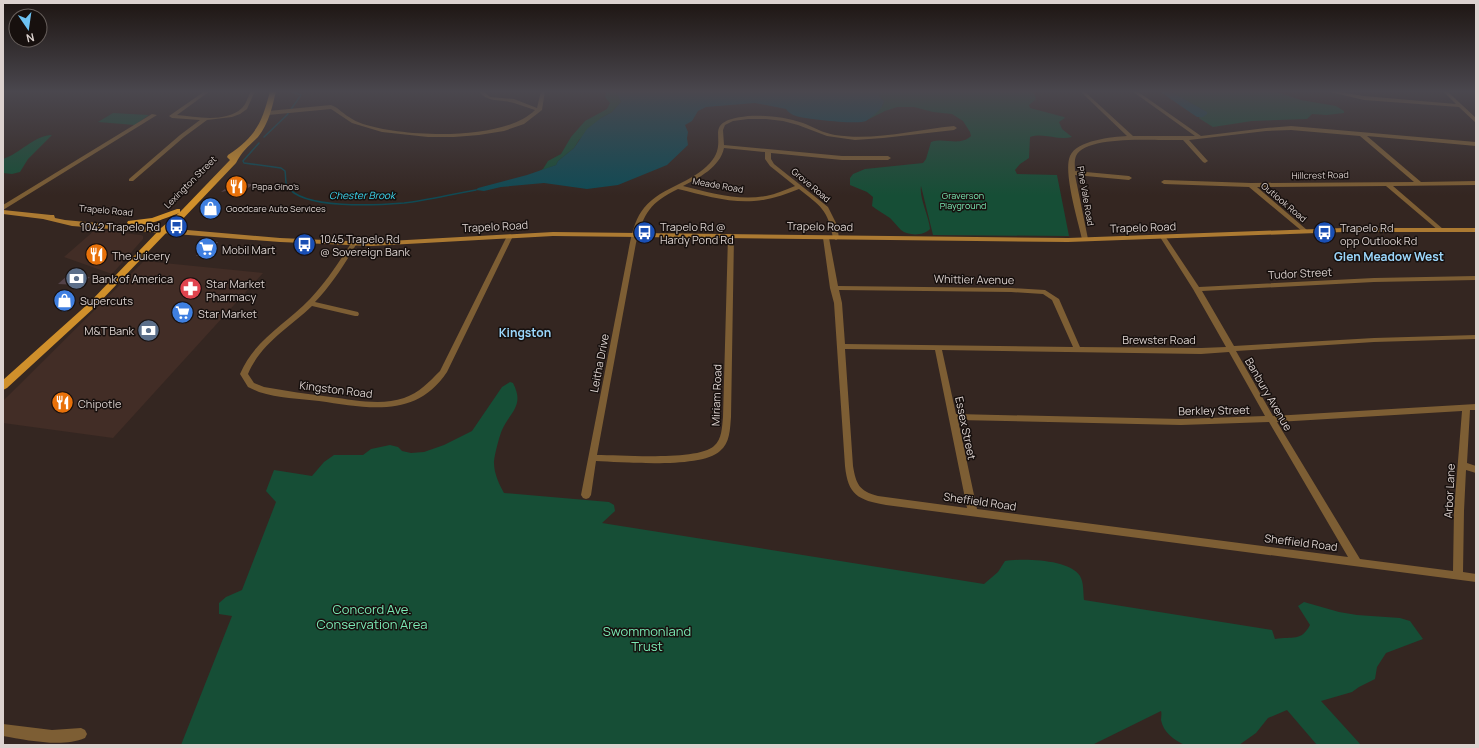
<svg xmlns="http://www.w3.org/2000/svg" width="1479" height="748" font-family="Manrope,sans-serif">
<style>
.built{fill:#422d26}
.green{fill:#164e36}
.water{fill:#104a54}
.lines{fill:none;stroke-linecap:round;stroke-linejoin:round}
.stream{stroke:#104a54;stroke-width:1.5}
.building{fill:#534248}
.minor{fill:#7d5e34;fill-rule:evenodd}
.secondary{fill:#ac7a32;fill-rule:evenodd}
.primary{fill:#d0902b;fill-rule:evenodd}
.labels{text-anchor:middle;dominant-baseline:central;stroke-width:3;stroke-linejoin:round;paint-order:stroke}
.far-street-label{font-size:9px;fill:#dcd2cf;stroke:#17100e}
.far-poi-label{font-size:9px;fill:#dcd2cf;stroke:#17100e;text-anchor:start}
.far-park-label{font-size:9px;fill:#7ae9b4;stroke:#17100e}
.far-water-label{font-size:10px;font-style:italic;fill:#3dd8f1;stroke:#17100e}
.poi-label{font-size:11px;fill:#dcd2cf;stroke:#17100e;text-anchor:start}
.street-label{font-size:11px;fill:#dcd2cf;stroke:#17100e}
.neighbourhood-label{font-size:12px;font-weight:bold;fill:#9bd7fc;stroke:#17100e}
.near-park-label{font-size:13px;fill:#7ae9b4;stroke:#17100e}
</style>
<rect width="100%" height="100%" fill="#342621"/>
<g class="built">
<polygon points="95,230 141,235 143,236 143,239 112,274 64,257"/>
<polygon points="144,261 263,273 113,438 3,423 3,401"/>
</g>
<g class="green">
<polygon points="607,91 616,91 621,102 612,112 601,118 579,140 574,148 558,161 556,165 538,172 543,169 548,161 561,154 571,137 585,121 607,109 610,103 605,97"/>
<path d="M881 91H1033L1036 99 1029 105 1030 108 1064 117 1065 118 1059 122 1062 129 1072 137C1058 141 1044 132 1030 137L1029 158 1020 164 1015 170 1017 174 1057 175 1069 236 933 235 921 186C919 198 929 216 930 229 924 236 908 236 901 230 897 226 894 222 890 218 884 214 877 210 872 206L873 197 867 192 850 185V178L853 174 865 169 923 163 926 159 931 142C945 137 959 147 971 136L970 132 963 121 952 114 933 112 914 107H897L885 111 865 121 883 105 884 101 879 96Z"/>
<polygon points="1170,91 1274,91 1301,100 1336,106 1344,111 1344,113 1327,115 1312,114 1307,119 1252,121 1213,127 1197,117 1199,118 1203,110"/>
<polygon points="113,113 149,115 135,125 98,122"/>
<path d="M52 135 28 159 20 172 12 174 3 173V159C21 153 33 136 52 135Z"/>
<path d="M510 382 513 383C525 406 510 412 502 430 499 437 494 457 494 463 494 473 499 484 504 493L609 502 614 505 615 511 602 523 984 584 998 572 1005 561C1022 558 1070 559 1080 576 1084 583 1083 592 1084 600L1272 630 1275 639C1293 636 1301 642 1310 625L1298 606 1304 602 1339 612 1357 615 1400 618 1410 621 1423 639 1386 653 1377 667 1375 679 1359 687 1352 692 1321 701 1361 745H1317L1287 710 1268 718 1256 733 1239 745H1185C1175 741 1163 732 1161 720 1161 717 1162 714 1161 711L1092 745H181L232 616 219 614V603L226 597 242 590 276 502 266 491 274 470 312 476 324 462 334 455H363L371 449 390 445 398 447 402 451 411 453 424 452 444 445 472 431 502 387Z"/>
</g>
<g class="water">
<path d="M616 91H881L879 96 884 101C883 109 872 117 866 121 859 125 805 119 796 116 792 115 788 112 786 109L755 103 706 107 698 111 692 121 685 125 688 132 687 138 688 145 667 165 618 185 587 189 544 183 501 187 484 191 476 190 478 188 527 175 556 165 558 161 574 148 587 129 601 118 612 112 621 102Z"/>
<polygon points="1159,91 1170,91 1207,112 1207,114 1203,117 1197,117"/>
</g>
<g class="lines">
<g class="stream">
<polyline points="264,137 287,115 301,95 293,92 294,91"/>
<path d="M259 143 243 161 244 163 281 168 285 171C286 176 285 182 287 186 302 210 379 205 404 203 428 200 452 194 476 190"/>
</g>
</g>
<g class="building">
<polygon points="233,183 238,183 252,184 251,186 245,190 236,189 221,192"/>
<polygon points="208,204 217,204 209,214 200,214"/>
<polygon points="208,242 218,242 207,256 196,256"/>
<polygon points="68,275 81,276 90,277 80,285 58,284"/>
</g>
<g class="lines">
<g class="minor">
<path d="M205 91H210L177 115C197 117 226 123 242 108 247 103 248 96 251 91H255L247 109 240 114 232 117 207 120 184 137 133 181H129V179L180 135 200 120 172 118 169 116Z"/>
<path d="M479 91H483L490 97 514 99 537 108 541 91H545L542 110 524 124 504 131 479 135 454 137H428L382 132 352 123 331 109 268 115 265 113 268 111 331 105C339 108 342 113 349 117 353 120 358 122 363 124 403 137 503 142 535 110 528 108 521 105 514 103 501 99 487 103 479 91Z"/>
<path d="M1080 91H1084L1133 136H1195L1132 91H1137L1201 136 1266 128 1291 126 1476 142V146L1367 136 1421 182 1476 181V185L1393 186 1443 229 1444 230 1441 232 1439 231 1386 186 1257 187 1307 230 1308 231 1305 233 1303 232 1249 187 1164 184 1161 182 1164 180 1251 183 1414 182 1360 136 1291 130 1266 131 1189 140 1207 160 1208 161 1205 163 1203 162 1183 140C1162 141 1086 134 1076 156 1074 161 1075 167 1075 171L1129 176 1132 178 1129 180 1075 175 1088 239 1085 241 1082 239C1078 221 1063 172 1070 156 1077 140 1112 137 1127 136Z"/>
<polygon points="1326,91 1333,91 1364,96 1456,104 1443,91 1447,91 1476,118 1476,123 1459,107 1364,100"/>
<polygon points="152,114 157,115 3,210 3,205"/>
<path d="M748 116C767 115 785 117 803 123 813 127 823 133 835 135 874 141 915 130 954 126L957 128 954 130 883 138 855 140 827 136 798 125 783 121 766 119H748L733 121 725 125 723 130 724 145 842 156H888L891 158 888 160H842L771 153V159L774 164 828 207 837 225 839 238 836 240 833 238C828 209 820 206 799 189 784 195 770 200 754 201 729 203 703 195 678 189 650 203 644 212 636 243L597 455C621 455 698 461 714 446 722 439 722 427 723 417L728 236 731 234 734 236 731 417C730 429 730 443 720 451 701 469 623 462 596 461L591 495 589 498 586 499 583 498 581 495 628 253C635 215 641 202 677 185 689 179 701 173 710 163 732 139 697 122 748 116ZM724 148 765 152V159L770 166 795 186C785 190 776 194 766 196 738 201 710 193 683 186 699 178 720 167 724 148Z"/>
<path d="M510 234 513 236 447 372C416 419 367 408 319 401 300 399 278 398 259 392L248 387 240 374C255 339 285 325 310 299 327 281 339 262 352 242L354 241 357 243C345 264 332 284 315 302L358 312 359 314 358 316H355L312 306C289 328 261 343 248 374L254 383 264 387C286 391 308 394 331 397 354 400 381 406 404 398 419 393 429 382 440 371L507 236Z"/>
<path d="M1163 235 1165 236 1199 287 1374 278 1476 276V280L1374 282 1202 291 1234 346 1374 338 1476 335V339L1374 342 1236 351 1273 416 1476 404V410H1470L1467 463 1476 466V473L1466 470 1464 511 1463 572 1476 574V582L886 505C858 500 848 495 845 466L834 303 830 288 823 238 824 237 826 236 829 238 838 286 1011 288 1045 290 1059 299 1080 347 1201 348 1226 347 1193 289 1160 237ZM839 290 1011 292 1043 294 1052 300 1073 347 845 344 842 303ZM845 349 935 350 967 508 878 496C859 491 856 484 853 466ZM942 350 1201 354 1229 352 1265 416 1181 419 956 414ZM1462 411 1454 511 1453 571 1360 559 1277 422ZM958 420 1181 425 1269 422 1348 557 977 509Z"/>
<path d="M3 724 52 730 81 728 85 730 87 734 85 738C62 748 27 740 3 736Z"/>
</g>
<polygon class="secondary" points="3,210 51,215 54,215 55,218 65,220 139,227 164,228 280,238 371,242 553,232 1068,238 1344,228 1476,228 1476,232 1344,232 1068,242 553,236 371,246 280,242 72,226 43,219 3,214"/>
<path class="primary" d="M270 91H276C272 108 269 123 258 137 249 146 242 151 236 163L178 224 167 232 95 307 7 388 3 390V380L89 303 161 228 179 213C169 217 136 231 127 223L128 221 152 218 177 209H180V212L230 160 227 157 228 155C256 136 262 123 270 91Z"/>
</g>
<linearGradient id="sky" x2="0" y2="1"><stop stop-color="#1d1512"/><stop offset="0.47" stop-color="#4a474e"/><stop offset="1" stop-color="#4a474e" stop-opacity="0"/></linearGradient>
<rect width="1479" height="195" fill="url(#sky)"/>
<defs>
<symbol id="restaurant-disc" viewBox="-11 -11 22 22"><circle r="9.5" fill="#e8710a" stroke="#17100e"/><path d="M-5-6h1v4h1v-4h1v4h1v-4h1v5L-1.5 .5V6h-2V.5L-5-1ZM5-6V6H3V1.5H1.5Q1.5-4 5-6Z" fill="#fff"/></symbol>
<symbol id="shop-disc" viewBox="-11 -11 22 22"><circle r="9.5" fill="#3f7fe0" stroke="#17100e"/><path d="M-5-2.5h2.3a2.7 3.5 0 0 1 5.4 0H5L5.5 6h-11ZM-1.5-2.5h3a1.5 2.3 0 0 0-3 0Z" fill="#fff"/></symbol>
<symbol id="bus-disc" viewBox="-11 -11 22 22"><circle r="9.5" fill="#1a4fb4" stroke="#17100e"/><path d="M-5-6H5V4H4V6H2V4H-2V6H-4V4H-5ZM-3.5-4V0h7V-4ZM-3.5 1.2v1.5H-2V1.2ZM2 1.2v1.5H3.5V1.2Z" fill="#fff"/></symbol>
<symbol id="supermarket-disc" viewBox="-11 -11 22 22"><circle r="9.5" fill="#3f7fe0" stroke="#17100e"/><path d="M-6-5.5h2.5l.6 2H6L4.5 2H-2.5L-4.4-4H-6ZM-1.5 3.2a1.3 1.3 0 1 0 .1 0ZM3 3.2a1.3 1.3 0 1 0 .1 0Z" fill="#fff"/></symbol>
<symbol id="bank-disc" viewBox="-11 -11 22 22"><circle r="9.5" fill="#5c6f8a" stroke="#17100e"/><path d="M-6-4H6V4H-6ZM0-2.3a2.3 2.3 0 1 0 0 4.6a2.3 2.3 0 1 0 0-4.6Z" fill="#fff"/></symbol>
<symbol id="pharmacy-disc" viewBox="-11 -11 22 22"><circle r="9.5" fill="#e0444e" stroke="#17100e"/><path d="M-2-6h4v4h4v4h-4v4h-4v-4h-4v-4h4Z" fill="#fff"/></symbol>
</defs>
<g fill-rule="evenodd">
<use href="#restaurant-disc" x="224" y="174" width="25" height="25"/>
<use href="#shop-disc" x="198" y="196" width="25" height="25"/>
<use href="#bus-disc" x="164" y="214" width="25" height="25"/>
<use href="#bus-disc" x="632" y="220" width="25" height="25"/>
<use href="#bus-disc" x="1312" y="220" width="25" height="25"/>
<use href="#bus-disc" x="292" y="232" width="25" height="25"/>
<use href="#supermarket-disc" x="194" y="236" width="25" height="25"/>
<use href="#restaurant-disc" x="84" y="242" width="25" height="25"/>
<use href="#bank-disc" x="64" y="266" width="25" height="25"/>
<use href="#pharmacy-disc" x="178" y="276" width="25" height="25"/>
<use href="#shop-disc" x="52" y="288" width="25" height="25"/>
<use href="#supermarket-disc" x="170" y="300" width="25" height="25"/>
<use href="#bank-disc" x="136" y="318" width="25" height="25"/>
<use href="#restaurant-disc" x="50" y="390" width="25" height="25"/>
</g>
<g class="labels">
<g class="far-street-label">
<text transform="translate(1320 175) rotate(-1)">Hillcrest Road</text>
<text transform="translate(190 182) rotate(-45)">Lexington Street</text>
<text transform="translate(718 185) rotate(10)">Meade Road</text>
<text transform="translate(811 185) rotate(40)">Grove Road</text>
<text transform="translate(1086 196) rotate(80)">Pine Vale Road</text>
<text transform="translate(1284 202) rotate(40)">Outlook Road</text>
<text transform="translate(106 210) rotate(5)">Trapelo Road</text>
</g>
<g class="far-poi-label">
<text x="252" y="186">Papa Gino's</text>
<text x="226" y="208">Goodcare Auto Services</text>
</g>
<g class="far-park-label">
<text x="963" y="195">Graverson<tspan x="963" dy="10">Playground</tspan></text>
</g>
<g class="far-water-label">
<text x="362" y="195">Chester Brook</text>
</g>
<g class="poi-label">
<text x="160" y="226" text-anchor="end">1042 Trapelo Rd</text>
<text x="660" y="226">Trapelo Rd @<tspan x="660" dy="13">Hardy Pond Rd</tspan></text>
<text x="1340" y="227">Trapelo Rd<tspan x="1340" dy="13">opp Outlook Rd</tspan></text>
<text x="320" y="238">1045 Trapelo Rd<tspan x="320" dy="13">@ Sovereign Bank</tspan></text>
<text x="222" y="249">Mobil Mart</text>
<text x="112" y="255">The Juicery</text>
<text x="92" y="278">Bank of America</text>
<text x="206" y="283">Star Market<tspan x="206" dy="13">Pharmacy</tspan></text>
<text x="80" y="300">Supercuts</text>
<text x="198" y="313">Star Market</text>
<text x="134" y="330" text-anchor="end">M&amp;T Bank</text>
<text x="78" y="403">Chipotle</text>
</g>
<g class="street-label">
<text transform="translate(495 226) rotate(-3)">Trapelo Road</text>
<text transform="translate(820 226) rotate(1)">Trapelo Road</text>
<text transform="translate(1143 227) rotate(-2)">Trapelo Road</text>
<text transform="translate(1300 273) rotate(-3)">Tudor Street</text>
<text transform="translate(974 279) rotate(1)">Whittier Avenue</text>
<text x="1159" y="339">Brewster Road</text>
<text transform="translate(599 363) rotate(-79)">Leitha Drive</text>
<text transform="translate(336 389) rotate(7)">Kingston Road</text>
<text transform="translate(1269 394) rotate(60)">Banbury Avenue</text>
<text transform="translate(716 395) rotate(-88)">Miriam Road</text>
<text transform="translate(1214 410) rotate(-1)">Berkley Street</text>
<text transform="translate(966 428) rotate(78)">Essex Street</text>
<text transform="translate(1449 491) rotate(-87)">Arbor Lane</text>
<text transform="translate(980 501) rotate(8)">Sheffield Road</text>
<text transform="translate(1301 542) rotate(7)">Sheffield Road</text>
</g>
<g class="neighbourhood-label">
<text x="1389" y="256">Glen Meadow West</text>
<text x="525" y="332">Kingston</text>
</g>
<g class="near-park-label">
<text x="372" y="609">Concord Ave.<tspan x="372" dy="15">Conservation Area</tspan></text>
<text x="647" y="631">Swommonland<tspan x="647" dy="15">Trust</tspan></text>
</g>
</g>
<rect width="1479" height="748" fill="none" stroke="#dcd2cf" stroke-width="8"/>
<g transform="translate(28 28) rotate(167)"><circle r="19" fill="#17100e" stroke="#665e5b"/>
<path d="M0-3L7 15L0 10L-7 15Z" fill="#6dc2f3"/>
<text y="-6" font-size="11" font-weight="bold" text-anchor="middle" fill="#dcd2cf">N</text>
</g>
</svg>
